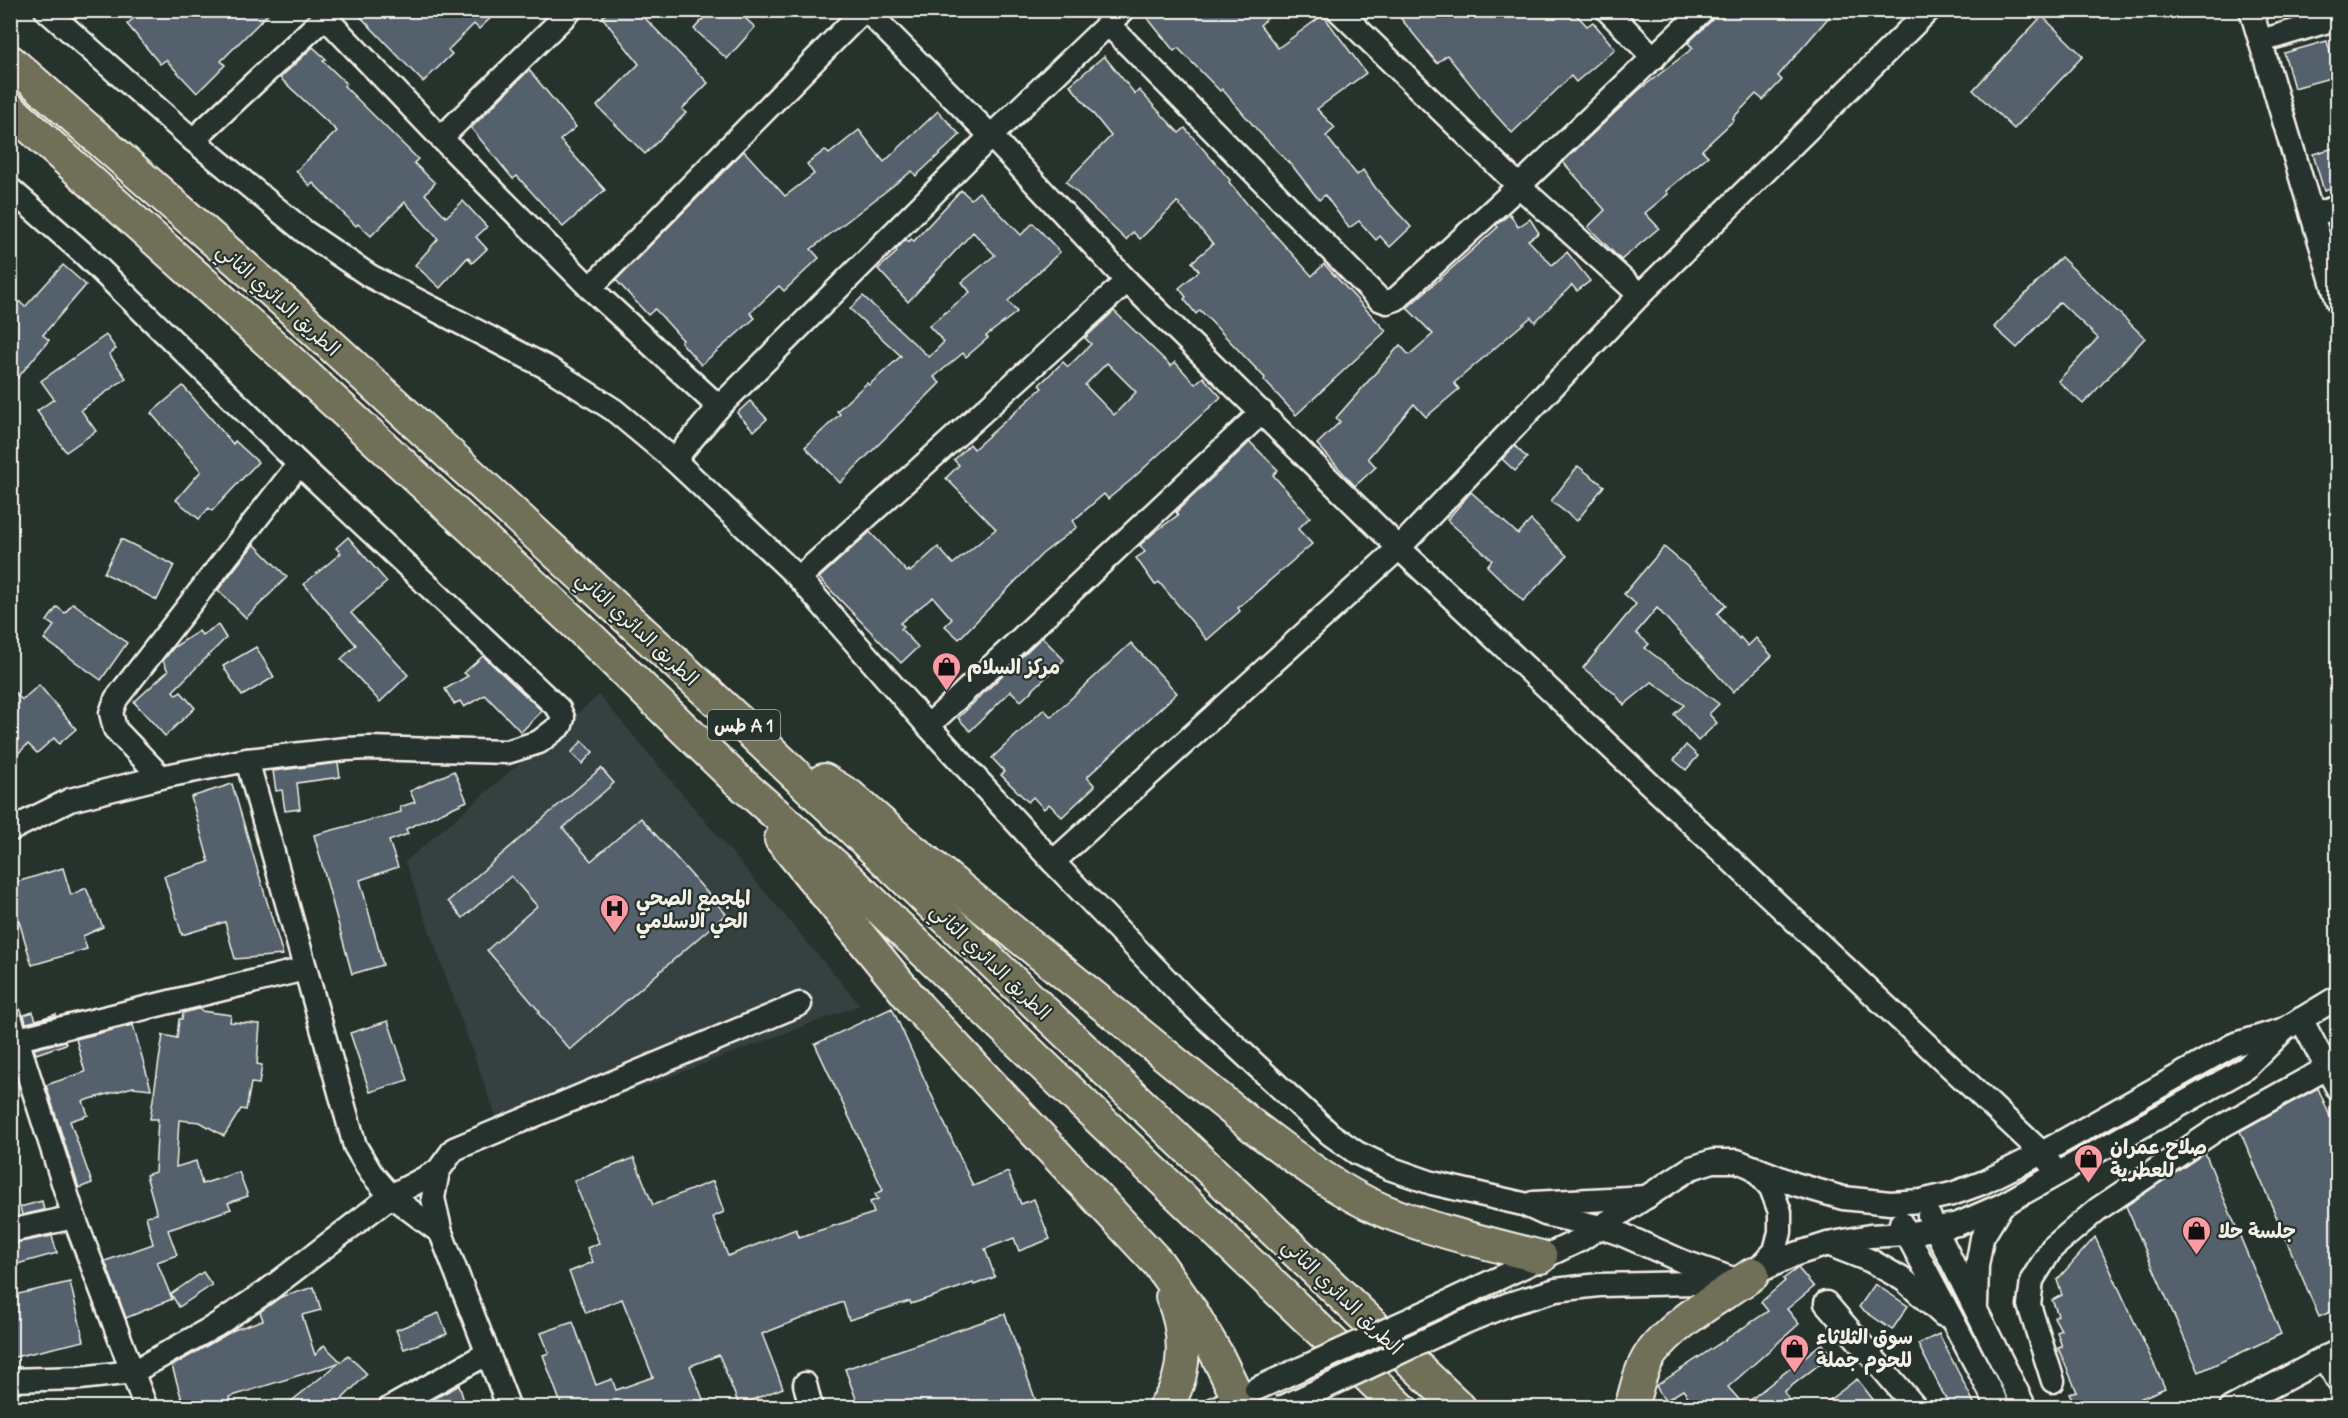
<svg xmlns="http://www.w3.org/2000/svg" width="2348" height="1418" font-family="Delius,'Playpen Sans Arabic',sans-serif">
<style>
.built{fill:#344040}
.building{fill:#54606d;stroke:#f4f1e8;stroke-width:1.5;fill-rule:evenodd}
.lines{fill:none;stroke-linecap:round;stroke-linejoin:round}
.minor-casing{stroke:#f4f1e8;stroke-width:27}
.highway-casing{stroke:#f4f1e8;stroke-width:36}
.minor{stroke:#26332d;stroke-width:22}
.highway{stroke:#706f59;stroke-width:32}
.minor-bridge-casing{stroke:#f4f1e8;stroke-width:27;stroke-linecap:butt}
.minor-bridge{stroke:#26332d;stroke-width:22}
.labels{text-anchor:middle;dominant-baseline:central;stroke-width:4.5;stroke-linejoin:round;paint-order:stroke}
.shield{fill:#26332d;stroke:#b6b8b0;stroke-width:1.5}
.shield-label{font-size:18px;font-weight:bold;fill:#f4f1e8}
.street-label{font-size:20px;fill:#f4f1e8;stroke:#26332d}
.poi-label{font-size:20px;font-weight:bold;fill:#f4f1e8;stroke:#26332d;text-anchor:start}
</style>
<rect width="100%" height="100%" fill="#26332d"/>
<filter id="ink" filterUnits="userSpaceOnUse"><feTurbulence type="fractalNoise" baseFrequency=".0167" numOctaves="2"/><feDisplacementMap in="SourceGraphic" scale="12" xChannelSelector="R" yChannelSelector="G"/><feConvolveMatrix kernelMatrix="1 2 1 2 8 2 1 2 1" color-interpolation-filters="sRGB"/></filter>
<g filter="url(#ink)">
<polygon class="built" points="599,695 860,1005 504,1139 405,862"/>
<g class="building">
<polygon points="127,10 272,10 221,61 225,65 197,93 166,60 160,64 127,24 134,18"/>
<polygon points="354,10 499,10 479,29 474,24 448,50 452,54 423,82"/>
<polygon points="611,10 637,10 708,83 682,109 686,113 645,154 597,106 639,64 602,17"/>
<polygon points="711,10 756,10 746,19 755,27 727,59 694,29"/>
<polygon points="1141,10 1276,10 1260,25 1278,48 1323,15 1366,73 1317,109 1335,128 1326,136 1357,175 1363,170 1377,190 1411,227 1390,247 1380,236 1376,240 1359,221 1349,228 1325,195 1319,200 1294,168 1259,132 1222,89 1220,91 1178,48 1174,51"/>
<polygon points="1394,10 1572,10 1587,26 1593,22 1615,49 1576,82 1571,76 1512,133 1492,111 1447,55 1437,63"/>
<polygon points="1716,10 1835,10 1778,76 1782,80 1763,100 1756,94 1733,118 1734,120 1702,150 1708,156 1666,191 1668,194 1645,213 1659,228 1621,260 1588,227 1605,210 1563,162 1639,90 1693,48 1688,43 1712,20"/>
<polygon points="2042,16 2083,56 2014,129 1973,90"/>
<polygon points="2327,41 2337,76 2294,88 2284,53"/>
<polygon points="313,47 326,59 323,61 346,83 344,86 418,159 414,163 435,183 425,194 446,217 463,201 487,227 476,237 487,249 472,263 468,257 440,288 415,265 438,239 405,202 371,236 358,224 356,226 313,183 310,186 296,171 337,131 280,78"/>
<polygon points="1104,56 1135,94 1139,90 1179,133 1185,128 1230,180 1229,182 1248,205 1312,276 1324,264 1386,331 1296,415 1264,380 1265,378 1224,335 1200,310 1196,314 1184,299 1186,297 1179,288 1199,271 1192,262 1213,244 1177,202 1140,239 1133,232 1126,240 1066,182 1111,136 1070,85"/>
<polygon points="529,70 576,127 560,140 605,190 563,227 517,176 513,179 471,128"/>
<polygon points="938,111 960,135 916,176 912,171 811,249 819,258 784,291 779,286 750,313 755,318 701,365 681,342 683,340 655,309 648,315 616,280 744,151 785,196 814,174 807,164 825,150 829,154 859,130 884,162"/>
<polygon points="2337,147 2337,187 2324,191 2313,154"/>
<polygon points="961,190 971,199 979,192 1021,235 1033,223 1060,252 1008,301 1017,312 986,336 988,338 966,357 963,353 934,377 940,383 840,483 805,447 840,414 837,411 867,383 869,385 901,356 850,309 863,296 929,357 944,342 929,326 970,292 962,282 995,255 973,232 908,302 878,269 897,252 896,250 906,239 909,242 911,239 914,241"/>
<polygon points="1510,214 1518,227 1530,219 1539,233 1528,240 1552,265 1567,252 1590,281 1577,291 1572,285 1535,322 1531,317 1454,383 1459,389 1426,417 1414,404 1368,458 1376,467 1355,486 1317,444 1340,422 1336,418 1400,345 1409,355 1433,334 1407,308 1498,227 1496,225"/>
<polygon points="2061,257 2145,338 2083,404 2058,381 2098,338 2060,302 2017,348 1994,327"/>
<polygon points="63,265 86,285 43,335 49,340 10,387 10,311 19,301 25,307"/>
<path d="M1114 311 1171 366 1175 362 1195 384 1203 377 1221 397 1131 480 1108 499 1104 494 1073 521 1077 527 1042 554 959 639 945 626 952 619 933 597 900 623 904 626 901 629 918 647 901 663 819 578 870 532 907 572 909 570 910 572 938 547 953 564 996 529 946 478 959 465 954 460 970 444 974 449 1042 388 1039 385 1063 362 1068 367 1091 344 1085 338ZM1107 363 1136 392 1114 415 1085 385Z"/>
<polygon points="106,335 116,349 109,354 126,378 81,410 96,431 66,452 37,411 54,399 41,381"/>
<polygon points="183,386 233,444 235,441 258,462 212,511 209,508 199,519 176,500 201,471 151,413"/>
<polygon points="750,401 767,419 754,431 737,413"/>
<polygon points="1250,442 1278,470 1273,475 1310,517 1298,529 1312,544 1238,608 1240,611 1207,640 1159,582 1155,585 1136,558 1145,552 1140,545 1156,531 1178,515 1176,512"/>
<polygon points="1515,446 1527,458 1515,471 1502,459"/>
<polygon points="1578,466 1604,486 1577,521 1551,501"/>
<polygon points="1471,492 1518,534 1531,520 1567,556 1523,601 1487,566 1492,560 1447,520"/>
<polygon points="348,537 387,582 351,613 408,675 380,702 341,659 356,645 304,584 341,553 336,548"/>
<polygon points="121,539 174,565 157,600 104,573"/>
<polygon points="254,544 287,577 246,618 218,590"/>
<polygon points="1664,547 1708,584 1726,605 1717,614 1739,639 1740,637 1748,646 1756,638 1772,656 1733,692 1657,608 1636,633 1649,644 1645,648 1719,704 1709,714 1717,723 1698,741 1674,714 1684,705 1652,682 1624,705 1615,694 1583,668 1636,604 1624,594"/>
<polygon points="73,603 127,643 101,680 44,639 54,626 47,621 57,607 65,613"/>
<polygon points="218,625 226,638 173,691 176,695 181,692 195,708 165,736 134,702 168,671 163,661 174,647 199,631 202,635"/>
<polygon points="1042,637 1064,660 1021,701 1011,691 970,731 958,718"/>
<polygon points="1131,643 1177,693 1087,777 1095,786 1062,817 1049,804 1044,809 1033,797 1028,802 1001,775 1005,772 992,758 1044,709 1051,717"/>
<polygon points="256,647 274,677 242,696 223,666"/>
<polygon points="483,656 542,711 521,732 485,695 464,707 460,701 454,704 445,689 468,676 464,673"/>
<polygon points="39,685 76,729 59,744 54,738 37,753 28,744 10,761 10,687 22,700"/>
<polygon points="582,741 593,752 582,764 571,753"/>
<polygon points="1686,745 1698,756 1686,770 1674,760"/>
<polygon points="338,763 340,777 297,783 300,809 285,811 282,790 276,791 273,771"/>
<polygon points="601,768 614,783 563,828 591,861 641,818 726,914 570,1050 538,1013 540,1012 487,950 537,906 511,876 463,918 448,901"/>
<polygon points="454,771 467,801 406,829 408,834 389,841 398,867 360,880 383,965 352,974 314,835 401,812 400,807 415,802 410,791"/>
<polygon points="232,784 283,955 235,959 225,922 182,935 164,876 209,862 191,797"/>
<polygon points="63,868 71,895 86,888 103,927 83,936 87,949 32,965 10,891 10,884"/>
<polygon points="201,1008 201,1011 231,1015 230,1022 260,1024 257,1064 262,1065 259,1084 251,1083 246,1110 241,1109 224,1136 200,1122 179,1120 176,1167 196,1161 202,1184 239,1172 248,1196 228,1203 231,1209 168,1230 177,1255 157,1262 172,1299 126,1318 105,1261 153,1244 146,1216 157,1214 146,1175 155,1172 158,1119 150,1119 163,1035 177,1038 179,1019 182,1019 183,1013"/>
<polygon points="892,1008 973,1186 1008,1172 1021,1204 1034,1199 1050,1239 1019,1251 1014,1238 985,1249 995,1277 974,1285 973,1283 911,1304 910,1301 849,1320 843,1302 762,1334 783,1388 739,1405 719,1355 690,1366 706,1407 562,1407 543,1355 549,1353 541,1333 573,1322 596,1385 612,1379 616,1390 653,1377 622,1299 586,1313 569,1272 593,1262 587,1248 599,1243 574,1181 634,1158 653,1205 713,1181 724,1212 713,1217 728,1256 796,1229 799,1237 874,1213 870,1202 878,1199 875,1194 883,1190 815,1044"/>
<polygon points="33,1012 36,1020 56,1014 56,1016 26,1023 24,1015"/>
<polygon points="388,1021 408,1080 370,1092 350,1033"/>
<polygon points="133,1025 151,1089 133,1087 83,1101 88,1115 70,1121 92,1183 79,1188 46,1085 85,1072 76,1039"/>
<polygon points="65,1041 66,1044 36,1054 34,1049"/>
<polygon points="2318,1088 2337,1133 2337,1309 2319,1317 2240,1131"/>
<polygon points="2205,1153 2281,1334 2199,1372 2126,1206"/>
<polygon points="42,1201 44,1210 22,1215 20,1207"/>
<polygon points="52,1236 57,1253 10,1266 10,1244"/>
<polygon points="2095,1237 2165,1388 2121,1407 2076,1407 2069,1394 2077,1392 2058,1348 2062,1347 2057,1332 2061,1330 2054,1317 2058,1315 2052,1300 2062,1295 2057,1280"/>
<polygon points="1798,1268 1814,1287 1787,1309 1799,1324 1728,1387 1744,1405 1822,1343 1831,1355 1784,1392 1795,1407 1696,1407 1683,1390 1665,1401 1656,1386 1768,1311 1761,1302 1785,1281 1783,1279"/>
<polygon points="203,1272 212,1285 179,1307 171,1294"/>
<polygon points="70,1282 84,1341 10,1358 10,1296"/>
<polygon points="1875,1284 1908,1306 1892,1330 1859,1307"/>
<polygon points="314,1287 321,1310 302,1315 315,1355 324,1345 341,1362 348,1355 367,1374 334,1407 284,1407 339,1363 229,1397 233,1407 184,1407 172,1366 234,1330 263,1320 260,1312 281,1297"/>
<polygon points="439,1313 447,1334 404,1349 396,1330"/>
<polygon points="1005,1314 1038,1407 859,1407 845,1369"/>
<polygon points="1939,1334 1976,1407 1950,1407 1918,1344"/>
<polygon points="1857,1379 1879,1407 1820,1407"/>
<polygon points="459,1385 466,1407 418,1407 456,1387"/>
</g>
<g class="lines">
<defs>
<g id="minor">
<polyline points="46,10 193,140 305,232 370,276 550,369 614,410 674,460 799,578 928,726 1053,862 1186,1000 1330,1134 1357,1153 1389,1168 1432,1183 1523,1204 1545,1214 1601,1227 1621,1234 1684,1262 1733,1279"/>
<polyline points="866,10 991,136 1127,281 1399,548 2042,1153 2057,1173"/>
<polyline points="1338,10 1519,186 1640,295"/>
<polyline points="1607,10 1654,58"/>
<polyline points="2251,10 2338,302"/>
<polyline points="325,17 441,138 590,288 719,407"/>
<polyline points="1109,25 1379,299 1387,302 1396,299 1519,186 1703,10"/>
<polyline points="2261,41 2338,18"/>
<polyline points="441,138 571,10"/>
<polyline points="193,140 325,17 326,10"/>
<polyline points="10,189 83,253 299,464 559,709 563,718 561,725 539,742 507,752 369,748 346,749 247,760 161,777 70,800 10,830"/>
<polyline points="2312,215 2338,207"/>
<polyline points="590,288 864,10"/>
<polyline points="674,460 719,407 991,136 1123,10"/>
<polyline points="799,578 1127,281"/>
<polyline points="928,726 1262,412"/>
<polyline points="247,760 355,1146 371,1173 391,1196 441,1233"/>
<polyline points="161,777 115,729 111,713 116,699 299,464"/>
<polyline points="1053,862 1399,548 1640,295 1929,10"/>
<polyline points="10,1017 74,1217 146,1408"/>
<polyline points="2301,1019 2338,1089"/>
<polyline points="10,1043 18,1039 305,969"/>
<polyline points="1755,1170 1771,1188 1780,1212 1780,1232 1775,1251 1758,1269"/>
<polyline points="1533,1203 1647,1197"/>
<polyline points="1929,1216 2025,1408"/>
<polyline points="1901,1223 1999,1408"/>
<polyline points="10,1231 74,1217"/>
<polyline points="1828,1244 1871,1261 1904,1280 1943,1315"/>
<polyline points="1446,1303 1580,1240 1691,1168 1713,1161 1737,1161 1795,1184 1843,1198 1890,1203 1921,1201 1952,1194 1982,1183 2042,1153 2233,1045 2285,1029 2338,997"/>
<polyline points="1826,1303 1916,1408"/>
<polyline points="1976,1304 1977,1266 1982,1238 2002,1205"/>
<polyline points="1458,1325 1509,1304 1556,1290 1599,1285 1697,1283 1733,1279 1753,1274 1796,1254 1828,1244 1870,1236 1907,1234 1958,1224 2002,1205 2246,1068 2283,1031"/>
<polyline points="2325,1357 2338,1381"/>
<polyline points="10,1380 80,1378 133,1372 215,1326 267,1291 391,1196 438,1171"/>
<polyline points="2053,1381 2029,1305 2032,1280 2052,1248 2098,1209 2217,1129 2327,1068"/>
<polyline points="805,1384 811,1408"/>
<polyline points="390,1408 488,1353"/>
<polyline points="509,1408 441,1233 433,1198 438,1171 454,1149 800,1004"/>
<polyline points="1216,1408 1252,1391"/>
<polyline points="2231,1408 2338,1351"/>
</g>
<g id="highway">
<polyline points="10,61 282,300 755,736 1460,1408"/>
<polyline points="10,109 288,359 578,626 735,778 835,866 1401,1408"/>
<path d="M824 780 850 796 905 844 1254 1127C1294 1157 1335 1190 1382 1210 1433 1231 1488 1243 1541 1257"/>
<polyline points="781,839 918,1007 1158,1263 1192,1312 1216,1353 1243,1408"/>
<path d="M1164 1408C1188 1378 1187 1331 1172 1297"/>
<path d="M1631 1408C1636 1390 1640 1370 1650 1355 1674 1322 1720 1297 1753 1274"/>
</g>
</defs>
<use href="#minor" class="minor-casing"/>
<use href="#highway" class="highway-casing"/>
<use href="#minor" class="minor"/>
<use href="#highway" class="highway"/>
<defs>
<g id="minor-bridge">
<polyline points="1256,1389 1446,1303"/>
<polyline points="1281,1408 1458,1325"/>
</g>
</defs>
<use href="#minor-bridge" class="minor-bridge-casing"/>
<use href="#minor-bridge" class="minor-bridge"/>
</g>
</g>
<defs>
<symbol id="shop-pin" viewBox="-11 -11 22 30"><path d="M0 17L-7.5 6A9.5 9.5 0 1 1 7.5 6Z" fill="#ff9aa2" stroke="#26332d"/><path d="M-5-2.5h2.3a2.7 3.5 0 0 1 5.4 0H5L5.5 6h-11ZM-1.5-2.5h3a1.5 2.3 0 0 0-3 0Z" fill="#111"/></symbol>
<symbol id="hospital-pin" viewBox="-11 -11 22 30"><path d="M0 17L-7.5 6A9.5 9.5 0 1 1 7.5 6Z" fill="#ff9aa2" stroke="#26332d"/><path d="M-5-5h3v3.5h4V-5h3V5h-3V1.5h-4V5h-3Z" fill="#111"/></symbol>
</defs>
<g fill-rule="evenodd">
<use href="#shop-pin" x="930" y="650" width="33" height="45"/>
<use href="#hospital-pin" x="598" y="892" width="33" height="45"/>
<use href="#shop-pin" x="2072" y="1142" width="33" height="45"/>
<use href="#shop-pin" x="2180" y="1214" width="33" height="45"/>
<use href="#shop-pin" x="1778" y="1332" width="33" height="45"/>
</g>
<g class="labels">
<rect class="shield" x="708" y="710" width="72" height="30" rx="4.5"/>
<g class="shield-label">
<text x="744" y="725">طس A 1</text>
</g>
<g class="street-label">
<text transform="translate(279 299) rotate(42)">الطريق الدائري الثاني</text>
<text transform="translate(638 628) rotate(43)">الطريق الدائري الثاني</text>
<text transform="translate(991 961) rotate(44)">الطريق الدائري الثاني</text>
<text transform="translate(1343 1296) rotate(44)">الطريق الدائري الثاني</text>
</g>
<g class="poi-label">
<text x="967" y="666">مركز السلام</text>
<text x="636" y="897">المجمع الصحي<tspan x="636" dy="23">الحي الاسلامي</tspan></text>
<text x="2110" y="1146">صلاح عمران<tspan x="2110" dy="23">للعطرية</tspan></text>
<text x="2218" y="1230">جلسة حلا</text>
<text x="1816" y="1336">سوق الثلاثاء<tspan x="1816" dy="23">للحوم جملة</tspan></text>
</g>
</g>
<rect width="2348" height="1418" fill="none" stroke="#26332d" stroke-width="36"/>
<rect x="18" y="18" width="2312" height="1382" fill="none" stroke="#f4f1e8" stroke-width="2" filter="url(#ink)"/>
</svg>
